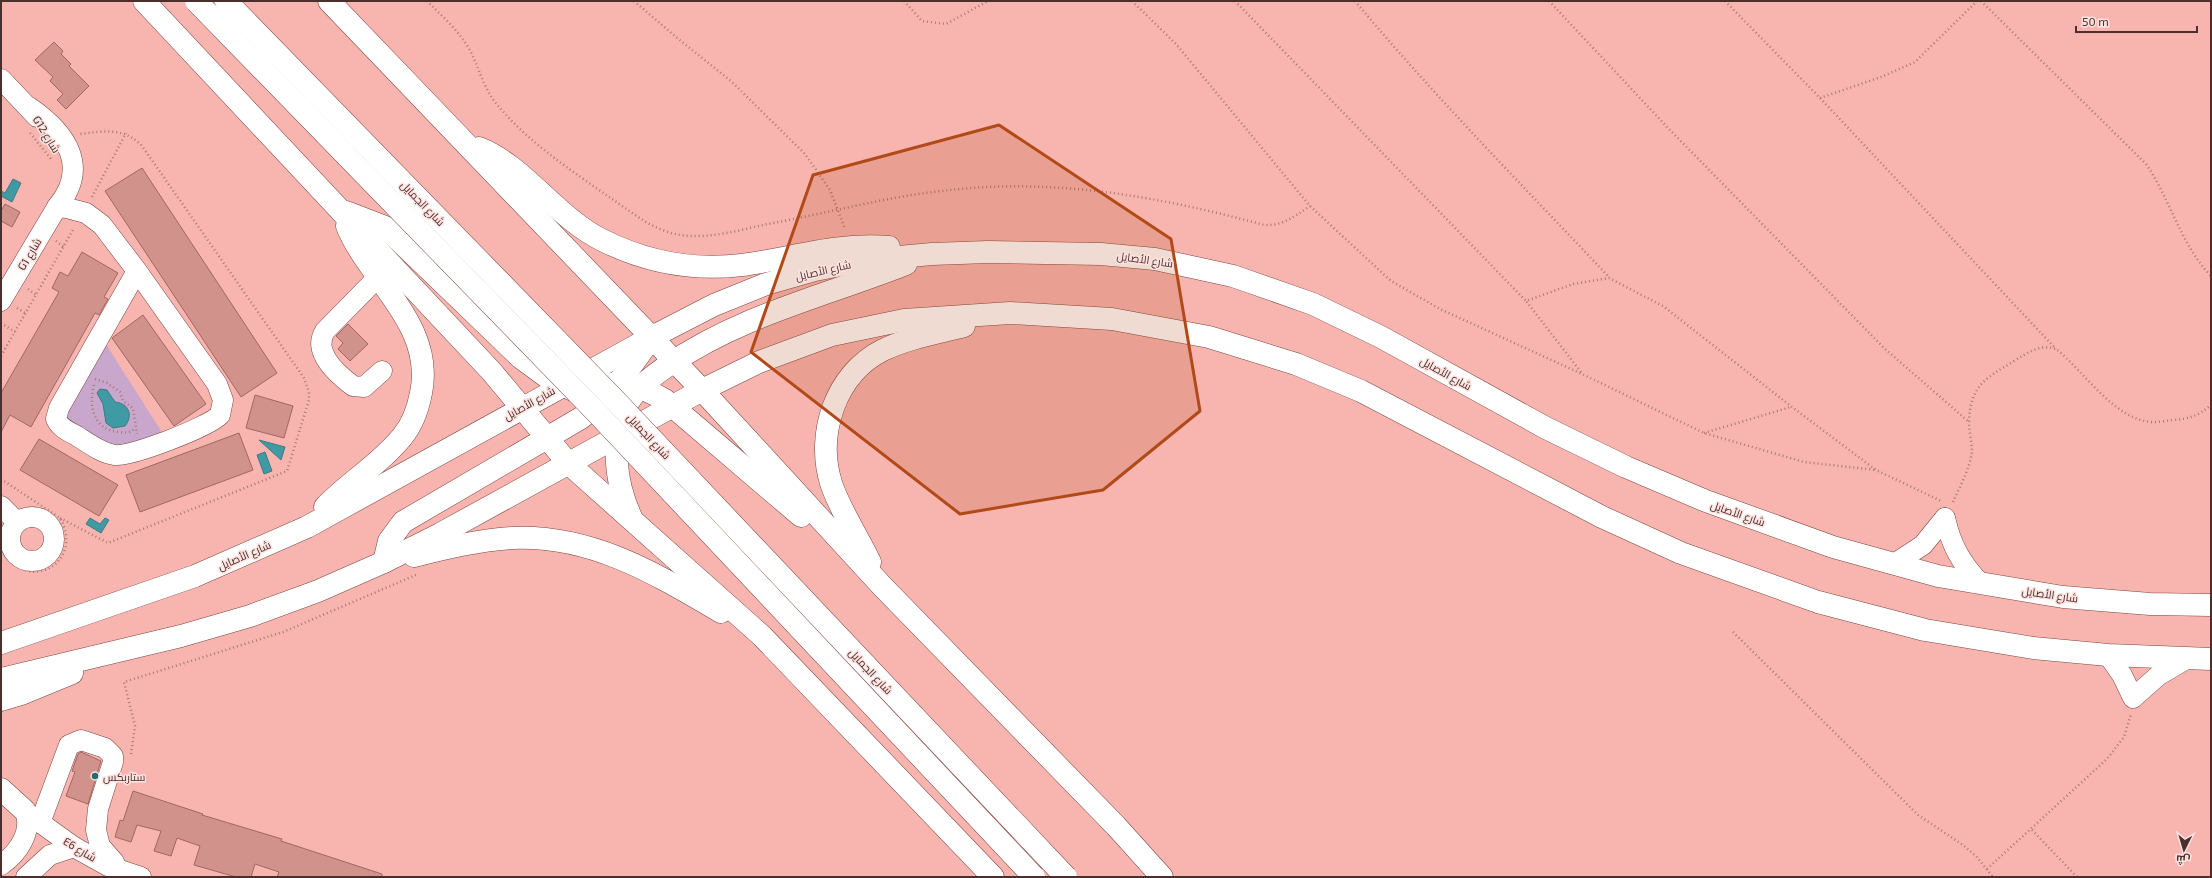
<svg xmlns="http://www.w3.org/2000/svg" width="2212" height="878" font-family="'Exo 2',Cairo,sans-serif">
<style>
.green{fill:#c9a6cb}
.water{fill:#3e9aa3;stroke:#427a80}
.building{fill:#d1928c;stroke:#a26661}
.lines{fill:none;stroke-linecap:round;stroke-linejoin:round}
.minor-casing{stroke:#7c4440;stroke-width:21}
.major-casing{stroke:#7c4440;stroke-width:23}
.path{stroke:#a97874;stroke-width:2.5;stroke-dasharray:1 3;stroke-linecap:butt}
.minor{stroke:#fff;stroke-width:20}
.major{stroke:#fff;stroke-width:22}
.major-bridge-casing{stroke:#7c4440;stroke-width:23;stroke-linecap:butt}
.major-bridge{stroke:#fff;stroke-width:22}
.marked{fill:#b14a18;fill-opacity:0.2;stroke:#b14a18;stroke-width:3;stroke-linejoin:round}
.poi-dot{fill:#226d74;stroke:#fee2df;stroke-width:1.5}
.labels{text-anchor:middle;dominant-baseline:central;stroke-width:3;stroke-linejoin:round;paint-order:stroke}
.street-label{font-size:11px;fill:#4a2f2d;stroke:#fee2df}
.poi-label{font-size:11px;fill:#4a2f2d;stroke:#fee2df;text-anchor:start}
</style>
<rect width="100%" height="100%" fill="#f8b5af"/>
<polygon class="green" points="104,341 163,434 116,451 66,419 64,412"/>
<g class="water">
<polygon points="13,179 21,183 12,202 1,196 1,191 5,193"/>
<path d="M100 389 107 390 115 402C128 403 134 415 125 426L113 428 106 423 103 404 97 393Z"/>
<polygon points="259,440 285,447 281,460"/>
<polygon points="265,452 272,471 264,474 257,455"/>
<polygon points="90,518 100,524 105,518 109,520 101,533 86,524"/>
</g>
<g class="building">
<polygon points="54,42 63,51 61,54 71,64 69,66 89,86 66,109 57,100 63,94 50,81 53,77 35,60"/>
<polygon points="142,168 277,373 241,397 105,191"/>
<polygon points="5,204 20,212 12,227 1,221 1,211"/>
<polygon points="82,252 118,273 104,297 108,299 99,315 95,313 31,427 10,415 1,432 1,393 59,292 52,288 60,272 68,276"/>
<polygon points="143,315 206,404 174,426 112,338"/>
<polygon points="348,324 368,344 350,361 338,349 343,343 336,336"/>
<polygon points="255,395 293,406 284,438 246,428"/>
<polygon points="239,433 253,470 140,512 126,475"/>
<polygon points="39,439 118,485 99,516 20,470"/>
<polygon points="81,752 101,761 88,804 66,796 75,772 72,771 78,754"/>
<polygon points="133,791 203,814 202,815 282,839 281,841 382,874 382,877 277,877 279,872 255,864 251,877 236,877 194,865 200,846 177,838 171,856 154,851 161,831 137,825 131,842 115,837 120,820 123,821"/>
</g>
<g class="lines">
<defs>
<g id="minor">
<polyline points="1,79 37,117"/>
<path d="M57 207 67 208 86 213 102 225 137 271 217 384 223 400 220 415C208 427 131 457 115 455 101 453 88 443 77 436 68 431 60 428 56 419L59 408 137 271"/>
<path d="M378 277 325 331C312 352 337 374 353 386L364 387 382 371"/>
<path d="M1 301 57 207C90 167 67 133 29 107"/>
<polyline points="1,506 17,522"/>
<circle cx="32" cy="539" r="22"/>
<path d="M1945 518C1951 545 1961 563 1980 583"/>
<polyline points="1894,564 1923,545 1945,518"/>
<polyline points="2108,655 2122,675 2133,698 2159,675 2188,658"/>
<polyline points="31,816 74,847 108,866 141,877"/>
<polyline points="40,823 69,745 81,740 105,748 113,756 113,762 98,809 96,830 100,846 114,862 120,877"/>
<path d="M1 865C18 853 33 832 25 811"/>
<polyline points="26,877 50,855 74,847"/>
</g>
<g id="major">
<polyline points="144,1 492,372 568,463 762,636 993,877"/>
<polyline points="329,1 702,390 882,586 1116,826 1162,877"/>
<path d="M479 148C523 165 557 218 602 240 646 262 693 271 742 265 794 258 835 243 889 247"/>
<polyline points="346,212 385,227 521,358 551,380 573,390"/>
<path d="M585 387C621 380 633 382 665 400L801 516"/>
<path d="M325 507C349 482 380 464 402 437 412 425 418 409 421 393 435 325 370 282 347 226"/>
<path d="M631 517C615 482 610 440 628 403 636 388 653 376 667 366 741 315 825 296 906 264"/>
<path d="M414 556C446 548 479 540 512 538 591 534 656 574 721 612"/>
<path d="M384 562 389 541 403 522 581 418C609 397 629 370 649 341"/>
<path d="M870 562C859 539 838 506 831 483 816 434 835 374 883 350 908 338 937 333 964 326"/>
<polyline points="1,643 195,576 307,527 652,337 714,305 766,284 815,270 866,260 932,254 988,252 1101,254 1155,259 1233,276 1313,304 1381,337 1546,428 1626,467 1706,501 1833,547 1938,576 2063,597 2150,604 2211,605"/>
<polyline points="1,679 181,636 250,616 318,591 384,562 440,534 702,390 759,362 832,335 904,320 1010,313 1112,319 1209,337 1296,364 1361,391 1602,517 1681,553 1818,602 1925,630 2033,648 2108,655 2211,659"/>
<polyline points="1,700 21,694 72,673"/>
<polyline points="1,789 25,811"/>
</g>
</defs>
<use href="#minor" class="minor-casing"/>
<use href="#major" class="major-casing"/>
<g class="path">
<path d="M427 1C441 15 458 30 468 47 479 66 482 85 495 102 526 141 572 171 612 199 629 210 645 224 665 231 697 243 735 231 768 224 828 213 889 196 950 190 1056 178 1162 197 1264 225 1283 226 1295 216 1310 206"/>
<polyline points="634,1 676,37 732,82 805,154 830,190 845,229"/>
<polyline points="904,1 922,21 946,24 988,1"/>
<polyline points="1132,1 1176,44 1310,206 1391,281 1440,309 1582,374 1704,433 1804,462 1876,470"/>
<polyline points="1235,1 1526,301"/>
<path d="M1355 1C1435 97 1523 186 1609 277"/>
<polyline points="1549,1 1669,129 1884,348 1969,422"/>
<polyline points="1725,1 1820,98 2056,349"/>
<path d="M1981 1 2146 164C2170 199 2181 245 2211 276"/>
<polyline points="1820,98 1881,77 1915,62 1977,1"/>
<polyline points="30,133 51,159"/>
<polyline points="92,197 126,133"/>
<polyline points="56,241 64,247"/>
<polyline points="28,289 36,295"/>
<polyline points="17,308 25,313"/>
<polyline points="1,323 15,332"/>
<polyline points="1,347 5,349"/>
<polyline points="1,356 74,228"/>
<polyline points="1581,372 1526,301 1573,284 1609,278 1663,306 1792,407 1876,470 1941,501"/>
<polyline points="95,379 107,383 120,392 123,401 133,408 137,434"/>
<path d="M94 385C88 407 94 430 119 432 125 433 130 433 134 429"/>
<polyline points="1704,433 1791,407"/>
<path d="M1 479 60 518C84 560 33 593 6 555"/>
<path d="M1953 502C1960 486 1970 469 1972 451 1972 442 1969 432 1969 423 1970 385 1985 379 2014 361 2029 352 2039 344 2056 349 2084 371 2115 421 2153 422 2159 422 2166 421 2172 420 2189 419 2198 416 2211 405"/>
<path d="M60 518 108 543 287 471 309 400V392L304 378 142 146C124 127 104 131 80 134"/>
<polyline points="1733,632 1918,815 1963,845 1976,856 1993,877"/>
<polyline points="131,754 135,726 124,682 283,632 416,575"/>
<polyline points="2032,830 2077,877"/>
<polyline points="1987,869 2107,759 2124,737 2131,714"/>
</g>
<use href="#minor" class="minor"/>
<use href="#major" class="major"/>
<defs>
<g id="major-bridge">
<polyline points="196,1 598,414 1034,877"/>
<polyline points="226,1 613,398 1066,877"/>
</g>
</defs>
<use href="#major-bridge" class="major-bridge-casing"/>
<use href="#major-bridge" class="major-bridge"/>
</g>
<path class="marked" d="M999 125 1171 239 1200 411 1103 490 960 514 751 352 813 175Z"/>
<circle class="poi-dot" cx="95" cy="776" r="4"/>
<g class="labels">
<g class="street-label">
<text transform="translate(47 134) rotate(58)">G12 شارع</text>
<text transform="translate(423 203) rotate(46)">شارع الجمايل</text>
<text transform="translate(29 254) rotate(-59)">G1 شارع</text>
<text transform="translate(1145 259) rotate(8)">شارع الأصايل</text>
<text transform="translate(823 270) rotate(-13)">شارع الأصايل</text>
<text transform="translate(1446 373) rotate(29)">شارع الأصايل</text>
<text transform="translate(529 403) rotate(-29)">شارع الأصايل</text>
<text transform="translate(649 436) rotate(47)">شارع الجمايل</text>
<text transform="translate(1738 513) rotate(19)">شارع الأصايل</text>
<text transform="translate(244 555) rotate(-24)">شارع الأصايل</text>
<text transform="translate(2050 594) rotate(8)">شارع الأصايل</text>
<text transform="translate(871 671) rotate(47)">شارع الجمايل</text>
<text transform="translate(80 849) rotate(31)">E6 شارع</text>
</g>
<g class="poi-label">
<text x="103" y="776">ستاربكس</text>
</g>
</g>
<rect width="2212" height="878" fill="none" stroke="#4a2f2d" stroke-width="4"/>
<g transform="translate(2184 850) rotate(185)" stroke="#fee2df" stroke-width="3" paint-order="stroke">
<path d="M0-3L7 15L0 10L-7 15Z" fill="#4a2f2d"/>
<text y="-6" font-size="11" font-weight="bold" text-anchor="middle" fill="#4a2f2d">ش</text>
</g>
<path d="M2076 26v6h121v-6" fill="none" stroke="#4a2f2d" stroke-width="2"/>
<text x="2082" y="26" font-size="12" fill="#4a2f2d" stroke="#fee2df" stroke-width="3" paint-order="stroke">50 m</text>
</svg>
